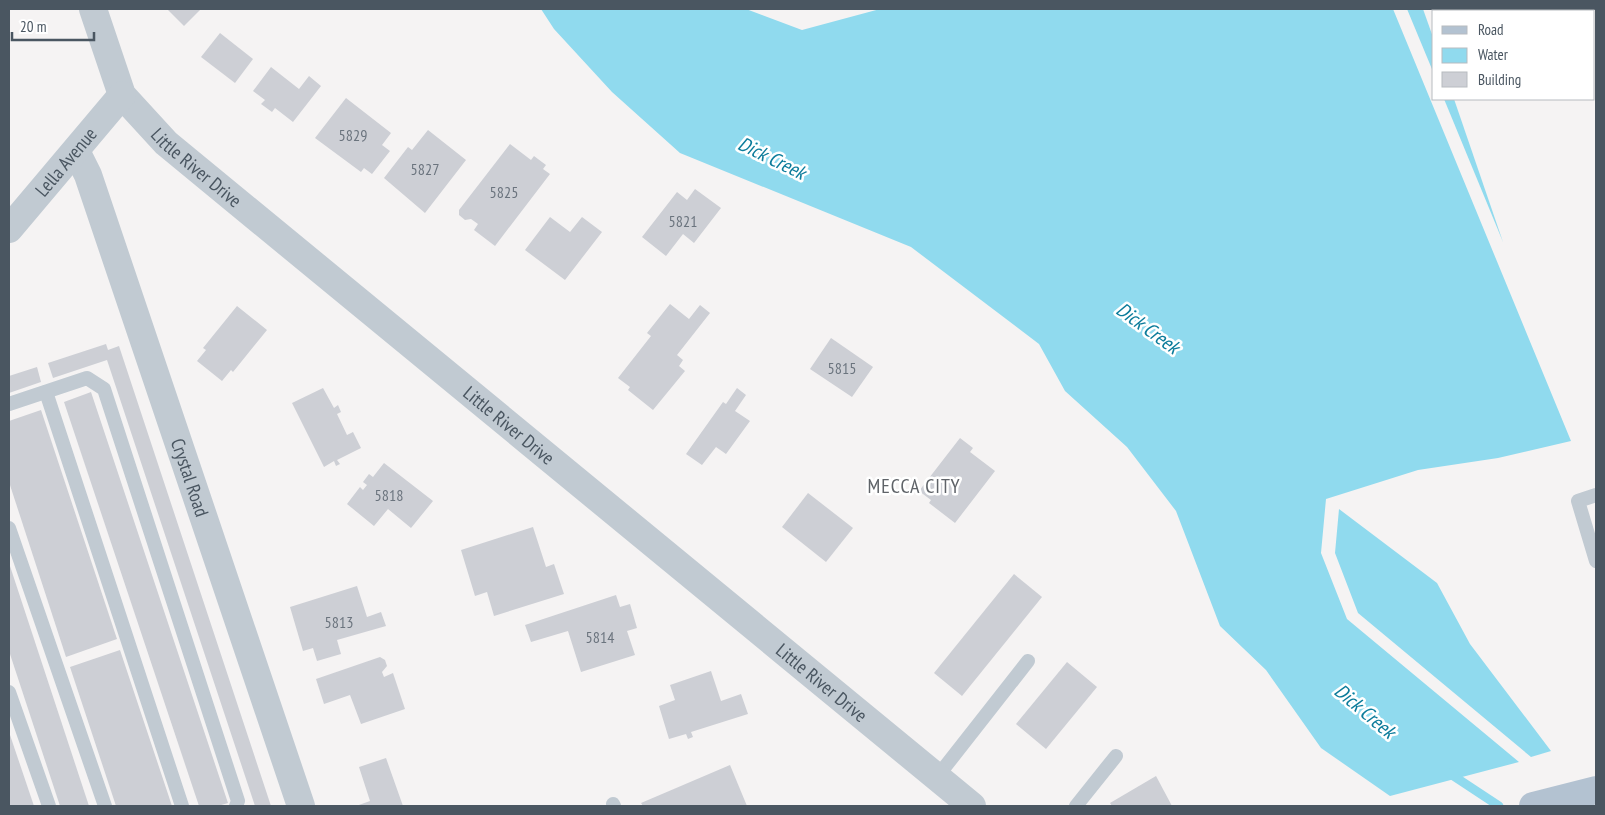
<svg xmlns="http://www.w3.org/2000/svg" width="1605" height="815" font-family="'PT Sans Narrow',sans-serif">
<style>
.water{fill:#90daee}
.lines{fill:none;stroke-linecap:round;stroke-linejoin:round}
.stream{stroke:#90daee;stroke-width:9}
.building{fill:#cdcfd5}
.service{stroke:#c1cad2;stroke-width:14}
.minor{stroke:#c1cad2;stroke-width:28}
.primary{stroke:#b3c2d1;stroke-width:28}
.labels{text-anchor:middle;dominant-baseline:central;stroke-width:5;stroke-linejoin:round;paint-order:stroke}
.number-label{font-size:16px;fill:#6b747e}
.street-label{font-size:19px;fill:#4a5661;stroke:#fff}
.water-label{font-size:20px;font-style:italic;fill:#0c7c9b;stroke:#fff}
.neighbourhood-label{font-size:20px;letter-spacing:1px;fill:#5f6368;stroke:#fff}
</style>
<rect width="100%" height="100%" fill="#f5f3f3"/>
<g class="water">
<polygon points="541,9 746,9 802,30 880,9 1393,9 1571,441 1498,458 1418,470 1326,499 1321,553 1347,619 1519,762 1390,796 1321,748 1266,670 1220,626 1176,511 1127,447 1065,391 1039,344 911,247 680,153 612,92 554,29"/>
<polygon points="1407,9 1423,9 1434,40 1434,74"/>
<polygon points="1444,99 1454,99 1503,242"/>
<polygon points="1339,509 1437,583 1470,644 1551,751 1531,757 1358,613 1335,553"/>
</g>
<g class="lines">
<polyline class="stream" points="1449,773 1499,806"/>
</g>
<g class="building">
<polygon points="167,9 201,9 184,26"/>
<polygon points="220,33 253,59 235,83 201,57"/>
<polygon points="271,67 299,89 309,76 321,86 293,122 275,108 272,112 261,104 265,100 253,91"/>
<polygon points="346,98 391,133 382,145 390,151 372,174 364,168 361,172 315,138"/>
<polygon points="428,130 466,160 425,213 384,178 408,147 412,150"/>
<polygon points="510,144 531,160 534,156 546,165 543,169 550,174 495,246 474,230 478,224 471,219 465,220 459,215 459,210"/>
<polygon points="695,189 721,208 694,243 683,234 666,256 642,237 677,192 687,200"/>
<polygon points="550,217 570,232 582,217 602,232 565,280 525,250"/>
<polygon points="670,304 689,319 700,305 710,313 677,355 683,360 679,366 685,371 653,410 628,390 630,387 618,378 651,336 647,333"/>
<polygon points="237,306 267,330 233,372 231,370 222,381 197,361 206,350 203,348"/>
<polygon points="831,338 873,367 852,397 810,369"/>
<polygon points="106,344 108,350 119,346 271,806 255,806 107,360 53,378 48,363"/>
<polygon points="37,367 41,382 9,393 9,376"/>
<polygon points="323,388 334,408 338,405 341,412 337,414 347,435 353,432 361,448 337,460 340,464 336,466 334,461 324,467 292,403"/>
<polygon points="737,388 746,395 735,411 750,421 726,454 716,447 702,465 686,454 723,402 726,404"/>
<polygon points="91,392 228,803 218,806 199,806 64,402"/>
<polygon points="41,410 117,639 66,657 9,482 9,421"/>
<polygon points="960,438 973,448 970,452 995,471 955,523 929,503 931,500 919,491"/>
<polygon points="384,463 433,501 411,528 388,509 374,526 347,504 360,487 363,490 367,485 363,482 369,474 373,477"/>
<polygon points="808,493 853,528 826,562 782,527"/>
<polygon points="533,527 546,567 554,564 564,594 494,616 487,592 475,596 461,550"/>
<polygon points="9,563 89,806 60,806 9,651"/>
<polygon points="1014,574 1042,597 962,696 934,673"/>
<polygon points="357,586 367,617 381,612 386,626 337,640 341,654 317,661 313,648 303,651 290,607"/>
<polygon points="616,595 620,607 630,604 637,628 627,631 635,655 581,672 568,631 531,642 525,625"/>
<polygon points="120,650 172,806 116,806 70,667"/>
<polygon points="380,657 385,660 387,666 382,672 384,677 393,673 405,709 361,724 350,695 324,704 316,679"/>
<polygon points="1067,662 1097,687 1046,749 1016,724"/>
<polygon points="711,671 721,701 741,694 748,714 691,732 693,737 688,739 686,734 669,739 659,706 675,700 670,685"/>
<polygon points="9,732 34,806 9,806"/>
<polygon points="386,758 403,806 356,806 370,801 359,767"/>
<polygon points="730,765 747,806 643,806 641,803"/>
<polygon points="1156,776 1172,806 1112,806 1110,803"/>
</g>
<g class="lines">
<g class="service">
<polyline points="46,392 182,806"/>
<polyline points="9,404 87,378 104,389 238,801 236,806"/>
<polyline points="1596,495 1578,501 1596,561"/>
<polyline points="9,528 105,806"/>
<polyline points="9,692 49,806"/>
<polyline points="937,777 1028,661"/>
<polyline points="613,804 614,806"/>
<polyline points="1076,806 1116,756"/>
</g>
<g class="minor">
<path id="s1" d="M93 9 122 95 166 143 972 806"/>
<path id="s2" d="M76 151 88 175 301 806"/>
<path id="s3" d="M9 229 122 95"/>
</g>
<polyline class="primary" points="1533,806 1596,790"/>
</g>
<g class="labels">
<g class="number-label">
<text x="353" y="135">5829</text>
<text x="425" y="169">5827</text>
<text x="504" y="192">5825</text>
<text x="683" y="221">5821</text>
<text x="842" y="368">5815</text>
<text x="389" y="495">5818</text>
<text x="339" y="622">5813</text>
<text x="600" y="637">5814</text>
</g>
<g class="street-label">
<text stroke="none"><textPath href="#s3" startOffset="88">Lella Avenue</textPath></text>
<text stroke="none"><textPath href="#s1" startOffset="195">Little River Drive</textPath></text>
<text stroke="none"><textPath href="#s1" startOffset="600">Little River Drive</textPath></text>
<text stroke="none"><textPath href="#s2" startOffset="346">Crystal Road</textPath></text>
<text stroke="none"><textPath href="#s1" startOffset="1005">Little River Drive</textPath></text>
</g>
<g class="water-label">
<text transform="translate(772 158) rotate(26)">Dick Creek</text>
<text transform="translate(1148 328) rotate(36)">Dick Creek</text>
<text transform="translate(1365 711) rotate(40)">Dick Creek</text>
</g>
<g class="neighbourhood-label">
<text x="914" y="486">MECCA CITY</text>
</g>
</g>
<rect width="1605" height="815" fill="none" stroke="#4a5661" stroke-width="20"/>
<rect x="1432" y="10" width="162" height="90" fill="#ffffff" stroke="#b7bbc0"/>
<rect x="1442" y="26" width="25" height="8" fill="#b3c2d1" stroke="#b7bbc0"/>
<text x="1478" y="35" font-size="15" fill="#4a5661">Road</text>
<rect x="1442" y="48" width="25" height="15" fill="#90daee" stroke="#b7bbc0"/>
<text x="1478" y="60" font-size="15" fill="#4a5661">Water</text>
<rect x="1442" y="72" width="25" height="15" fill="#cdcfd5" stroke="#b7bbc0"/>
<text x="1478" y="85" font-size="15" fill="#4a5661">Building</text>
<path d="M12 32v8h82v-8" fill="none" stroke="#4a5661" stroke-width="2.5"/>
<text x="20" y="32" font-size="15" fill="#4a5661" stroke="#ffffff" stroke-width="4" paint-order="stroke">20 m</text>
</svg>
